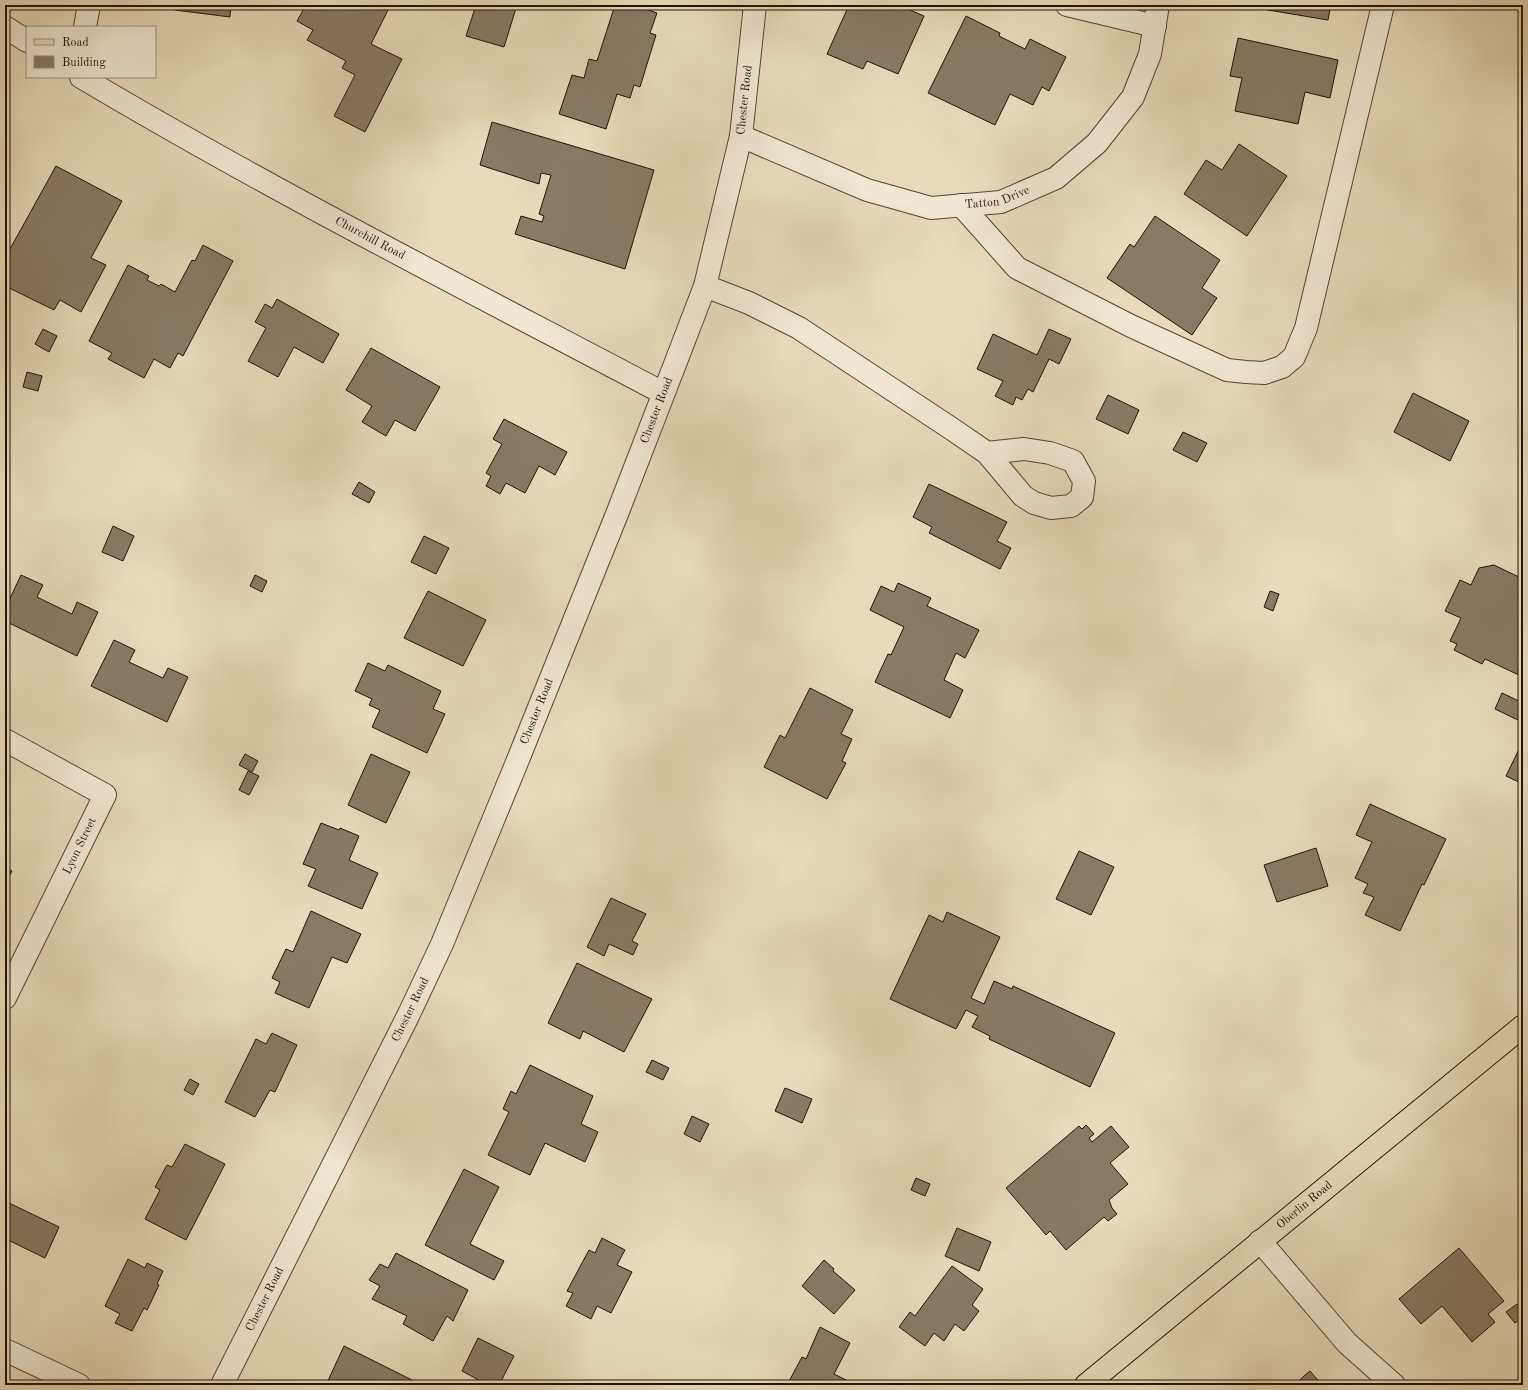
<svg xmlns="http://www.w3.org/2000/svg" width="1528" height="1390" font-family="'Old Standard TT',serif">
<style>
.building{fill:#897a64;stroke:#221107}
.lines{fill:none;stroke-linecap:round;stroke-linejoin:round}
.minor-casing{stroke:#544434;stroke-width:24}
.major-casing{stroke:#221107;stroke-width:24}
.minor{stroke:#f0e8d2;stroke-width:22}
.major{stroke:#e8dbba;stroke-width:22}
.labels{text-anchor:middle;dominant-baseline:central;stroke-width:3;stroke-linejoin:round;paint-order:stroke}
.street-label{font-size:12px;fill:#221107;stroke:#f0e8d2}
</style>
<rect width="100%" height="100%" fill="#e8dbba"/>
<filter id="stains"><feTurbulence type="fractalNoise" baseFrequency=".005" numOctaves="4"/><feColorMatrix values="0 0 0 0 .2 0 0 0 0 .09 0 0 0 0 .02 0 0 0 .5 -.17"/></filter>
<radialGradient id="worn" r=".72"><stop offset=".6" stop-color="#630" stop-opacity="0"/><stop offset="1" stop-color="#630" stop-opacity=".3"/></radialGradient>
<g class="building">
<polygon points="176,5 231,5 230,17 175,10"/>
<polygon points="306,5 327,5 330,6 330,5 384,5 389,8 371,44 402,59 365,132 334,116 355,75 342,68 346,61 307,40 313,30 297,21"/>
<polygon points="476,5 517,5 504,47 466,36"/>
<polygon points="615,5 634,5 657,13 650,33 656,35 640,87 634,85 630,98 617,94 606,129 559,114 572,75 584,78 589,59 597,61"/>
<polygon points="849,5 898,5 924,16 898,74 867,61 863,69 827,54"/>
<polygon points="1263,5 1331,5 1328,20 1262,9"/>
<polygon points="966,16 1000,33 999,36 1025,49 1030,39 1066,57 1049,91 1042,87 1033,105 1010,94 995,125 928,93"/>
<polygon points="1238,38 1338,60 1330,98 1305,92 1298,124 1235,111 1242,78 1230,76"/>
<polygon points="492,122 654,170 625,269 515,234 521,216 542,222 544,216 539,214 551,175 541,173 539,184 480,165"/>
<polygon points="1239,144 1287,176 1247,236 1184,194 1206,160 1222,170"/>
<polygon points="56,166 122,201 91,258 106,265 81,312 60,300 54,310 5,286 5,258"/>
<polygon points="1155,216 1220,260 1202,288 1217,298 1192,335 1107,278 1130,244 1134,247"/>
<polygon points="203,245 233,261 183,356 178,353 170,368 154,359 144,378 108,359 112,353 89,341 128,265 149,276 147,280 159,286 161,284 175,292 192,260 195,261"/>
<polygon points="277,299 339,334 323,363 294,347 278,377 248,361 266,328 255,322 265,304 272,308"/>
<polygon points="43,329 57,336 49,352 35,344"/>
<polygon points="1049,329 1071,339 1059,364 1049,359 1033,392 1028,389 1022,400 1016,397 1013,405 995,396 1003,381 977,369 993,334 1037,355"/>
<polygon points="371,348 440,387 415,431 395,420 386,436 362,422 372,406 346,390"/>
<polygon points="27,372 42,376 38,391 23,387"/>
<polygon points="1413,393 1469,421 1450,461 1394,432"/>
<polygon points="1108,395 1139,410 1128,434 1096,419"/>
<polygon points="504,419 567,452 555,475 539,466 525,493 506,483 500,494 486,486 491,476 486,473 502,444 493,439"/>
<polygon points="1183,432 1207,443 1197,462 1173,450"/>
<polygon points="359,482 375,492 369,503 352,494"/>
<polygon points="929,484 1007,522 997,541 1011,548 1000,569 929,533 932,527 913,517"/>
<polygon points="113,526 134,536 123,561 102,552"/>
<polygon points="424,536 449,548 436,574 411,562"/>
<polygon points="1494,565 1523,579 1523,677 1485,659 1482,664 1454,650 1457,644 1450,641 1461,618 1445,611 1460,580 1471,585 1479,568"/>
<polygon points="21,575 43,585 37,597 72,614 77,602 98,612 77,656 5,621 5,609"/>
<polygon points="255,575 267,581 262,592 250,586"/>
<polygon points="898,583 931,598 927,606 979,630 965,658 956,653 944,680 963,690 950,718 875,682 888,654 891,655 904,627 870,610 881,586 894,592"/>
<polygon points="428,591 486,620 463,666 404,638"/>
<polygon points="1270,591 1279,594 1273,611 1264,607"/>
<polygon points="114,640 135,650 129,662 163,678 168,668 188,677 167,722 91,686"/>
<polygon points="368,663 385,671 388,665 441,691 433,709 445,714 427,753 372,727 380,710 369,705 372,699 355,691"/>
<polygon points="810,688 853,710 841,734 852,739 842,761 846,763 827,799 764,767 780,735 785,738"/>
<polygon points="1502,693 1523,703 1523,715 1520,721 1495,709"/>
<polygon points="1523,741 1523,784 1506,776"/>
<polygon points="245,754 258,761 252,772 239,765"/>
<polygon points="371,754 410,772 386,823 348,805"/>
<polygon points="248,771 259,776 249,795 239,790"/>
<polygon points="1370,804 1446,839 1424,885 1422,884 1400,931 1365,915 1374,897 1363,893 1368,884 1355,878 1372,842 1356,835"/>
<polygon points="321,823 339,830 340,828 359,836 349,860 378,873 362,909 308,886 316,869 303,864"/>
<polygon points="1316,848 1328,886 1277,902 1264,865"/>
<polygon points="1079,851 1114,867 1091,915 1056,899"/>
<polygon points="5,868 12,871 5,884"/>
<polygon points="611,898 646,914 632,941 638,944 633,955 609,944 604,956 587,947"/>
<polygon points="311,911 361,934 347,963 332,957 309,1008 275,993 280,982 272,978 286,949 293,952"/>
<polygon points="947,912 1000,937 971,998 984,1004 994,981 1012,989 1013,986 1115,1033 1090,1087 989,1039 990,1036 972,1027 978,1016 966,1010 956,1029 890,999 929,915 943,922"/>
<polygon points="577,963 652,999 624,1052 583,1031 580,1039 548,1023"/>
<polygon points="272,1033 297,1045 275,1092 270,1090 255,1117 225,1102 256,1039 266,1044"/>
<polygon points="652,1060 669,1068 663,1080 646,1072"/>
<polygon points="530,1065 593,1096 581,1124 598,1132 585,1162 545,1143 530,1175 488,1155 509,1112 503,1109 511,1091 516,1094"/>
<polygon points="190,1079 199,1084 193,1095 184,1090"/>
<polygon points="785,1088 812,1099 802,1123 775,1111"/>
<polygon points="692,1116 709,1124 700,1142 684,1134"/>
<polygon points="1086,1125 1094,1134 1089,1138 1092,1142 1111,1126 1129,1147 1110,1163 1128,1184 1109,1200 1112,1208 1117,1214 1108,1221 1104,1217 1066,1250 1050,1231 1046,1235 1006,1188 1079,1126 1082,1129"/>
<polygon points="185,1144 225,1164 186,1240 145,1219 160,1190 155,1187 167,1165 172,1167"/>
<polygon points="464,1169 499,1187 470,1244 504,1261 494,1280 425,1245"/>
<polygon points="916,1178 930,1184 925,1196 911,1190"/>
<polygon points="5,1201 59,1227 45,1258 6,1239 5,1240"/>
<polygon points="957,1228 991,1242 979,1271 945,1256"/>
<polygon points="602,1238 625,1250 617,1265 632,1272 611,1313 597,1306 591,1319 566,1306 573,1293 567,1291 589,1250 595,1253"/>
<polygon points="1459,1248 1504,1301 1488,1314 1495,1322 1472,1342 1442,1306 1421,1324 1399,1299"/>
<polygon points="396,1253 468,1290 453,1321 447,1316 433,1341 403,1324 407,1316 372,1299 380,1286 369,1280 380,1264 388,1268"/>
<polygon points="128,1259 145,1268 147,1263 163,1271 157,1284 159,1285 151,1302 147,1310 144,1308 132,1331 115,1323 120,1314 105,1306"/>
<polygon points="824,1260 834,1269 833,1271 855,1290 834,1314 802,1286"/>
<polygon points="952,1266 983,1289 972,1305 979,1311 964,1331 955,1324 944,1341 934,1333 925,1346 899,1327 910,1312 915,1316"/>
<polygon points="1517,1304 1523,1311 1523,1317 1515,1323 1506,1312"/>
<polygon points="820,1327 850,1343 834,1374 852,1383 851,1385 787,1385 802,1357 806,1359"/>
<polygon points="478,1338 514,1356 499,1385 488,1385 462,1371"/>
<polygon points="344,1346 422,1385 326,1385"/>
<polygon points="1310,1371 1322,1385 1294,1385 1304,1376"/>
</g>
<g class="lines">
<defs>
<g id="minor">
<polyline points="1067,5 1155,26"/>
<polyline points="5,27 27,41"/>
<polyline points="85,27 89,5"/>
<path id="s1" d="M81 77C271 190 468 290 663 393"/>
<path id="s2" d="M741 136 867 190 931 208 1001 202 1056 178 1097 143 1133 97 1150 54 1158 5"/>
<polyline points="961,205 1017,268 1131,326 1227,370 1246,372 1264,373 1282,367 1294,357 1306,328 1383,5"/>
<polyline points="705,286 749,303 799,328 952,429 987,453 1023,496 1034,503 1051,508 1071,506 1082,497 1084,481 1073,461 1050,453 1024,449 987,453"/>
<polyline points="5,740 105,795 5,998"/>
<polyline points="1260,1241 1347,1343 1394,1385"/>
<polyline points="5,1350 79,1385"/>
<path id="s3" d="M222 1385 408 1016 442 944 515 767 617 514 677 359 705 286 741 136 755 5"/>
</g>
<g id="major">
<path id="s4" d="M1086 1385 1523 1026"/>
</g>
</defs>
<use href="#minor" class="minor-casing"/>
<use href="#major" class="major-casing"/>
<use href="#minor" class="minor"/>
<use href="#major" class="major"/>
</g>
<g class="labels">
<g class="street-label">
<text stroke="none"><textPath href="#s3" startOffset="1392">Chester Road</textPath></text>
<text stroke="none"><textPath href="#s2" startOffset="271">Tatton Drive</textPath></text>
<text stroke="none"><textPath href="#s1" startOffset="331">Churchill Road</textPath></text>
<text stroke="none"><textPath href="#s3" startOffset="1068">Chester Road</textPath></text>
<text stroke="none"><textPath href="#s3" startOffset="744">Chester Road</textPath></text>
<text transform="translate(80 846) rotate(-64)">Lyon Street</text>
<text stroke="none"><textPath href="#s3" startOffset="420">Chester Road</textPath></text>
<text stroke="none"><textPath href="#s4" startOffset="283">Oberlin Road</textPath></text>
<text stroke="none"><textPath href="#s3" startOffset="96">Chester Road</textPath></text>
</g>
</g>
<rect width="1528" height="1390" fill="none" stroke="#e8dbba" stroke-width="20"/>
<rect x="6" y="6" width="1516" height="1378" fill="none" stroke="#221107" stroke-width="2"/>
<rect x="10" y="10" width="1508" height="1370" fill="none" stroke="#221107"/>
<rect x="26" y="26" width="130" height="52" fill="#f0e8d2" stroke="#9e9281"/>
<rect x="34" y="39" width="20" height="6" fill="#e8dbba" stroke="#9e9281"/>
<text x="62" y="46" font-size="12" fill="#221107">Road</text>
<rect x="34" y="56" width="20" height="12" fill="#897a64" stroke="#9e9281"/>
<text x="62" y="66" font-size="12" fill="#221107">Building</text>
<rect width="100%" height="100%" filter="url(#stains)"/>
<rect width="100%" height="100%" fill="url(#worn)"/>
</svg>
